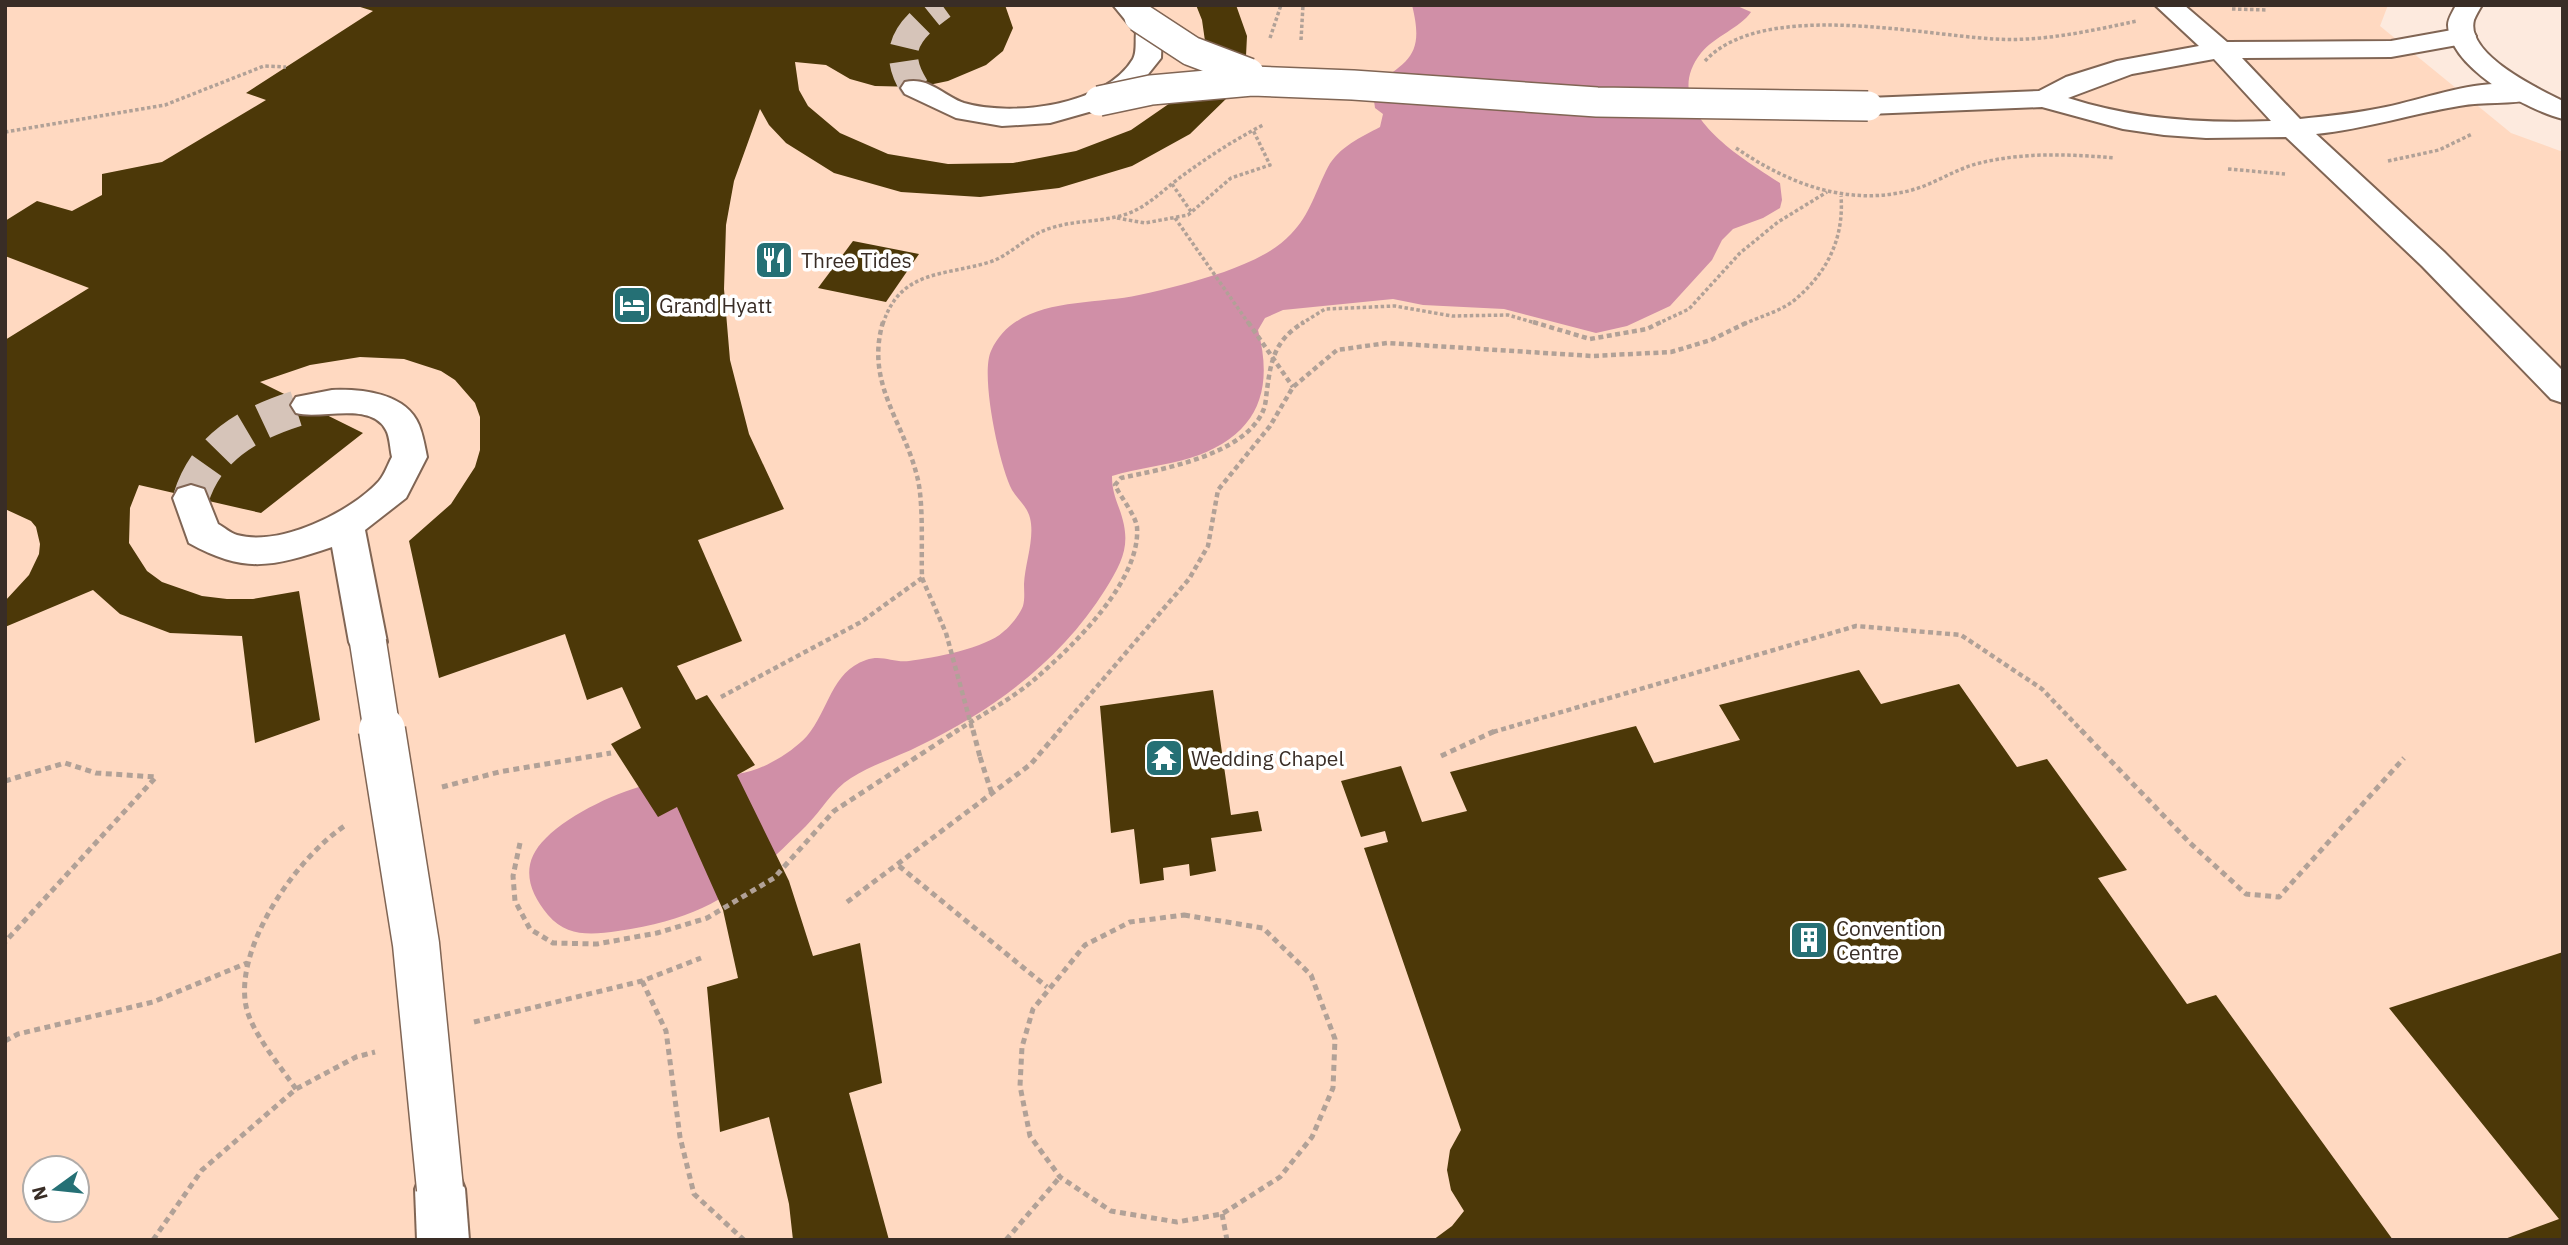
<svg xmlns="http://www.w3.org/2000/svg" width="2568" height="1245" font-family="'IBM Plex Sans',sans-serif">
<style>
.built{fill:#ffd9c1;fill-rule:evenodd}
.water{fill:#d08fa7}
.building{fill:#4c3808}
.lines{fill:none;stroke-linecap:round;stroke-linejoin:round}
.minor-tunnel-far1{stroke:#d6c4b9;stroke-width:29;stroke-dasharray:29 14;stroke-linecap:butt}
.minor-tunnel{stroke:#d6c4b9;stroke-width:36;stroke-dasharray:36 18;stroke-linecap:butt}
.minor-casing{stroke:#806554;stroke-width:4}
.major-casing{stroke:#806554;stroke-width:4}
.path-far2{stroke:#b1a197;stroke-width:3.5;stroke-dasharray:3.5 2.5;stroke-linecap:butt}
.path-far1{stroke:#b1a197;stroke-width:4.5;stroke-dasharray:5 3.5;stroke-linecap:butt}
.path{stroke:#b1a197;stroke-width:5;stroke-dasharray:6 4.5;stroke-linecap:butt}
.minor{fill:#fff;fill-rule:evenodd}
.major{fill:#fff;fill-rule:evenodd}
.minor-bridge-far2-casing{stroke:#806554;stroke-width:32;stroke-linecap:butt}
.minor-bridge-far1-casing{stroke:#806554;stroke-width:39;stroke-linecap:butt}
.minor-bridge-casing{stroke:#806554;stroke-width:49;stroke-linecap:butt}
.path-bridge-far1{stroke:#b1a197;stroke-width:4.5;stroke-dasharray:5 3.5;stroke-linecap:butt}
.path-bridge{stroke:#b1a197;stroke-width:5;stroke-dasharray:6 4.5;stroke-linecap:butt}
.minor-bridge-far2{stroke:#fff;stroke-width:29}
.minor-bridge-far1{stroke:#fff;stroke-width:36}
.minor-bridge{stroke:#fff;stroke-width:46}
.labels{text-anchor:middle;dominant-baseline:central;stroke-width:7;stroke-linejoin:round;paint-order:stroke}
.poi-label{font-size:21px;fill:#392d26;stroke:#fff;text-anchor:start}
</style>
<rect width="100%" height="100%" fill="#fdeade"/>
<path class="built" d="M5 5H2388L2380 26 2511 133 2563 152V1240H5ZM35 1168H77V1210H35Z"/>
<path class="water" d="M1412 5H1735L1751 12C1740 28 1715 36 1701 53 1657 109 1740 157 1780 183L1782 200 1780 208 1763 218 1733 229 1722 240 1712 260 1670 306 1627 326 1596 333 1504 309 1423 305 1393 299 1283 310 1265 318 1258 330C1275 394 1255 437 1190 458 1165 466 1137 468 1112 476 1112 489 1115 497 1119 508 1132 543 1124 559 1105 590 1062 659 994 710 921 745 898 757 873 764 851 778 832 790 822 810 806 826 742 889 711 917 618 931 591 935 567 937 548 915 527 890 520 863 546 838 571 813 619 791 653 783 693 774 735 783 772 762 784 756 799 745 807 736 829 710 831 672 866 660 882 654 893 663 909 661 933 658 986 648 1003 632 1010 627 1020 614 1023 606 1025 599 1024 591 1024 584 1025 563 1035 538 1030 518 1027 506 1018 500 1012 490 999 465 980 375 991 351 1016 296 1089 306 1139 295 1167 289 1197 281 1224 272 1248 263 1273 253 1291 234 1310 215 1316 190 1328 167 1339 147 1361 137 1380 127L1383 114 1375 108 1372 86C1411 61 1424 53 1412 5Z"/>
<g class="building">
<polygon points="354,5 1005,5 1013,28 1003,51 986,65 948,81 919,87 875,86 850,79 826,65 795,62 799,90 808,106 840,133 888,154 948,164 1013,163 1076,151 1131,130 1173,101 1229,96 1190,134 1132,166 1059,188 980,197 901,192 834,173 786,143 769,125 760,109 734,181 726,225 724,289 730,360 749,434 784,509 698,540 742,641 677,666 696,700 707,695 755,765 737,775 789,881 813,956 860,943 882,1083 849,1093 889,1240 793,1240 789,1204 769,1117 720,1132 707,987 738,978 723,910 677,807 658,817 611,744 641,728 622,687 587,700 565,634 439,678 409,541 451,504 475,467 480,450 480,417 475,403 455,380 441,371 404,359 360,357 310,365 260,382 363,433 261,513 139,485 137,490 130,508 129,543 147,571 162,582 202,596 227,599 253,599 299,591 320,720 255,743 242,636 170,633 120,614 93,590 5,627 5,601 29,575 39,554 40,544 36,527 31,521 5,509 5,340 89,288 5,256 5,221 37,201 72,211 102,195 102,174 162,162 266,100 246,93 373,11"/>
<polygon points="1196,5 1236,5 1247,36 1246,56 1206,48 1202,20"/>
<polygon points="853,241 919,254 886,302 818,288"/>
<polygon points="1859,670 1881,704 1959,684 2017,767 2047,759 2127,870 2098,878 2187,1004 2216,995 2393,1240 1433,1240 1452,1226 1464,1211 1451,1190 1447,1170 1450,1150 1461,1130 1364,848 1388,842 1385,831 1361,837 1341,781 1401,766 1422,822 1467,811 1450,772 1636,726 1654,763 1740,740 1719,705"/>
<polygon points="1213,690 1231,815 1258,811 1262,831 1211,838 1216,871 1190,876 1189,864 1163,868 1164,880 1140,884 1134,829 1111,833 1100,706"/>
<polygon points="2563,952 2563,1240 2502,1240 2559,1219 2389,1008"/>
</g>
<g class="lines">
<path class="minor-tunnel-far1" d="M915 88C890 49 909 29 942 5"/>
<path class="minor-tunnel" d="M191 498C208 443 256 420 308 405"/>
<defs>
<g id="minor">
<path d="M1113 5H1140L1162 32 1161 58 1137 88 1103 108 1050 123 1002 126 956 118 905 94 901 88 905 82C928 76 944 96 964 103 1012 117 1105 106 1133 59 1137 52 1135 40 1136 33Z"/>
<path d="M2155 5H2184L2227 42 2391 41 2463 28 2472 30 2476 36 2472 42 2463 44 2391 57 2242 58 2300 119C2329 116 2358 113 2386 107 2433 97 2486 75 2535 87L2539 93 2535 99C2510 105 2484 101 2459 106 2411 114 2365 129 2316 134L2444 252 2563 371V403L2551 399 2422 266 2286 137 2206 138 2164 135 2123 129 2042 107 1868 114 1858 112 1854 106 1858 100 1868 98 2039 91 2066 77 2117 61 2199 46ZM2214 59 2271 121C2202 124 2133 119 2068 98L2132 74Z"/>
<path d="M332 390C362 389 406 393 419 425 423 435 425 447 427 457L406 498 365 530 387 642 382 653 368 658 354 653 349 642 332 547C272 567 245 574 189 543L173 498 178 489 191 485 204 489 218 524C224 527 230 533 237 535 280 547 351 512 379 481 385 474 388 464 392 457 390 449 390 437 386 430 371 401 320 420 296 413L291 405 296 397Z"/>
<polygon points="440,1164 458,1171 465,1189 469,1240 417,1240 415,1189 422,1171"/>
</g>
<path id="major" d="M2456 5H2482C2479 10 2476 15 2474 20 2465 54 2538 89 2563 101V119C2527 110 2449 67 2448 25 2448 18 2453 12 2456 5Z"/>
</defs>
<use href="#minor" class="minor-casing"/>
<use href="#major" class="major-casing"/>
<g class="path-far2">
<polyline points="2232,9 2268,10"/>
<polyline points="1270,38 1281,5"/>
<polyline points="1301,40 1303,5"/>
<path d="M1705 61C1761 0 1914 34 1994 39 2042 42 2090 31 2137 21"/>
<polyline points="5,132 165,105 264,66 286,67"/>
<path d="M1736 148C1789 184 1848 207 1912 190 1934 184 1954 170 1976 164 2021 152 2069 154 2115 158"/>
<polyline points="2388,161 2439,150 2472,134"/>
<polyline points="2228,169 2285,174"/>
<polyline points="1172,184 1192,213"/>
<polyline points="1117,218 1145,223 1188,215 1231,178 1270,165 1253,130"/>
<polyline points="1175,218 1249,324"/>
<path d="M883 324C900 269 945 276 990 262 1011 255 1027 235 1051 228 1078 219 1108 223 1134 211 1151 203 1167 187 1182 176 1208 157 1234 140 1263 125"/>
<polyline points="1301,324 1325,309 1395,306 1452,316 1508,315 1539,324"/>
<polyline points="1657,324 1689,309 1740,253 1778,222 1827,192"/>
<path d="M1744 324C1761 316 1785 310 1798 297 1829 270 1844 236 1841 196"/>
</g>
<g class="path-far1">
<polyline points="1248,322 1293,387"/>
<polyline points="1533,322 1590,339 1647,329 1661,322"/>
<polyline points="922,578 946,633"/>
<path d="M721 697 861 622 922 578C921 549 924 502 917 476 903 420 865 383 883 322"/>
<path d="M955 732C981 715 1012 699 1035 679 1073 646 1141 581 1137 527 1135 514 1121 498 1115 485L1121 478C1163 469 1244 455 1263 411 1266 405 1266 396 1267 390 1271 359 1275 340 1304 322"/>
<polyline points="1058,732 1189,579 1208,546 1218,490 1270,426 1293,387 1337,350 1387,343 1592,356 1671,352 1711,340 1748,322"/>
<polyline points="1493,732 1856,626 1961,635 2042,689 2083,732"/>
</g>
<g class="path">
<polyline points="2081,730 2189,842 2246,894 2279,897 2404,758"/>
<polyline points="1441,756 1497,730"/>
<polyline points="980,757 992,794"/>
<polyline points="5,781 65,763 96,773 156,777 5,942"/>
<polyline points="442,787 499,772 611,753"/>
<polyline points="520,843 513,876 515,901 530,929 553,943 597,944 657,933 707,918 774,878 834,811 958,730"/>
<polyline points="899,866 1047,987"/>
<polyline points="847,902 1031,764 1060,730"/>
<polygon points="1184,915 1263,928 1311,975 1335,1039 1333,1088 1312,1137 1280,1177 1222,1214 1177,1222 1111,1211 1060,1177 1030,1136 1020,1086 1022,1047 1033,1009 1085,945 1130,922"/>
<polyline points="642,981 666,1031 680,1137 694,1194 744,1240"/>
<polyline points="474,1022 642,981 701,958"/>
<polyline points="5,1041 18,1034 153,1002 247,963"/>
<path d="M296 1089C281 1067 251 1032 246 1006 234 946 298 856 346 825"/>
<polyline points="1222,1214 1227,1240"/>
<polyline points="153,1240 202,1170 296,1089 356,1057 375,1052"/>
<polyline points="1006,1240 1060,1177"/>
</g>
<use href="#minor" class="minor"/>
<use href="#major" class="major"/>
<defs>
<g id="minor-bridge-far2">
<polyline points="1139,17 1191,51 1249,73"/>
<polyline points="1099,101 1151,90 1252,81 1353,85 1597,102 1868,106"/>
</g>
<polyline id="minor-bridge-far1" points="368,642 382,732"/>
<polyline id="minor-bridge" points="382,730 416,944 440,1189"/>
</defs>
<use href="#minor-bridge-far2" class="minor-bridge-far2-casing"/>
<use href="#minor-bridge-far1" class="minor-bridge-far1-casing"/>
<use href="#minor-bridge" class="minor-bridge-casing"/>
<polyline class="path-bridge-far1" points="946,633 973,732"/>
<polyline class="path-bridge" points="973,730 980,757"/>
<use href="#minor-bridge-far2" class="minor-bridge-far2"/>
<use href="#minor-bridge-far1" class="minor-bridge-far1"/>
<use href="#minor-bridge" class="minor-bridge"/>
</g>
<defs>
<symbol id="restaurant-square" viewBox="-11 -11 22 22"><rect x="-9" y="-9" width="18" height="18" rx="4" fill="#257075" stroke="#fff"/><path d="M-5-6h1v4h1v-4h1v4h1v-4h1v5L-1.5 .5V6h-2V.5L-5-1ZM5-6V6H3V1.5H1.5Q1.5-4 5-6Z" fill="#fff"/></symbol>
<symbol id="hotel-square" viewBox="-11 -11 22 22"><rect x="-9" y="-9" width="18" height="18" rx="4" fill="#257075" stroke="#fff"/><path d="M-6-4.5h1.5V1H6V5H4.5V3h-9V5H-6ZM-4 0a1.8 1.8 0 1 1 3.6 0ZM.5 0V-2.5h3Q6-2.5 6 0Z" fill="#fff"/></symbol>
<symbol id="temple-square" viewBox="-11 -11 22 22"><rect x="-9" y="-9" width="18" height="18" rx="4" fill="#257075" stroke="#fff"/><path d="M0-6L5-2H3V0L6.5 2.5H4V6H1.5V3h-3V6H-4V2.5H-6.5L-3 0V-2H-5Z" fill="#fff"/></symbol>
<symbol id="building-square" viewBox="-11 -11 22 22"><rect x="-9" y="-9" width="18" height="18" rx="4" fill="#257075" stroke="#fff"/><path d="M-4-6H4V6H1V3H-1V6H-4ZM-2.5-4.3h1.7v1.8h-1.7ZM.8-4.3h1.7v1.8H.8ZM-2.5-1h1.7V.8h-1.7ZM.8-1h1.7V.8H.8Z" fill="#fff"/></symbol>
</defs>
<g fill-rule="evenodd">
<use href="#restaurant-square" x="752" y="238" width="44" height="44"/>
<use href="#hotel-square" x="610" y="283" width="44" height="44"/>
<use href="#temple-square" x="1142" y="736" width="44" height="44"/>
<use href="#building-square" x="1787" y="918" width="44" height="44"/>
</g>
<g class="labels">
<g class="poi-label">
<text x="801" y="260">Three Tides</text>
<text x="659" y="305">Grand Hyatt</text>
<text x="1191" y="758">Wedding Chapel</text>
<text x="1836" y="928">Convention<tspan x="1836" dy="24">Centre</tspan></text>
</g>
</g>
<rect width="2568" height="1245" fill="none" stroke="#392d26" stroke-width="14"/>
<g transform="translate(56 1189) rotate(255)"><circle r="33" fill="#ffffff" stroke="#b0aba8" stroke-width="2"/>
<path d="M0-5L12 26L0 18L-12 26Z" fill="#257075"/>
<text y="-10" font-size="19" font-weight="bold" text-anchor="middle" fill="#392d26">N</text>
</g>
</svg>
